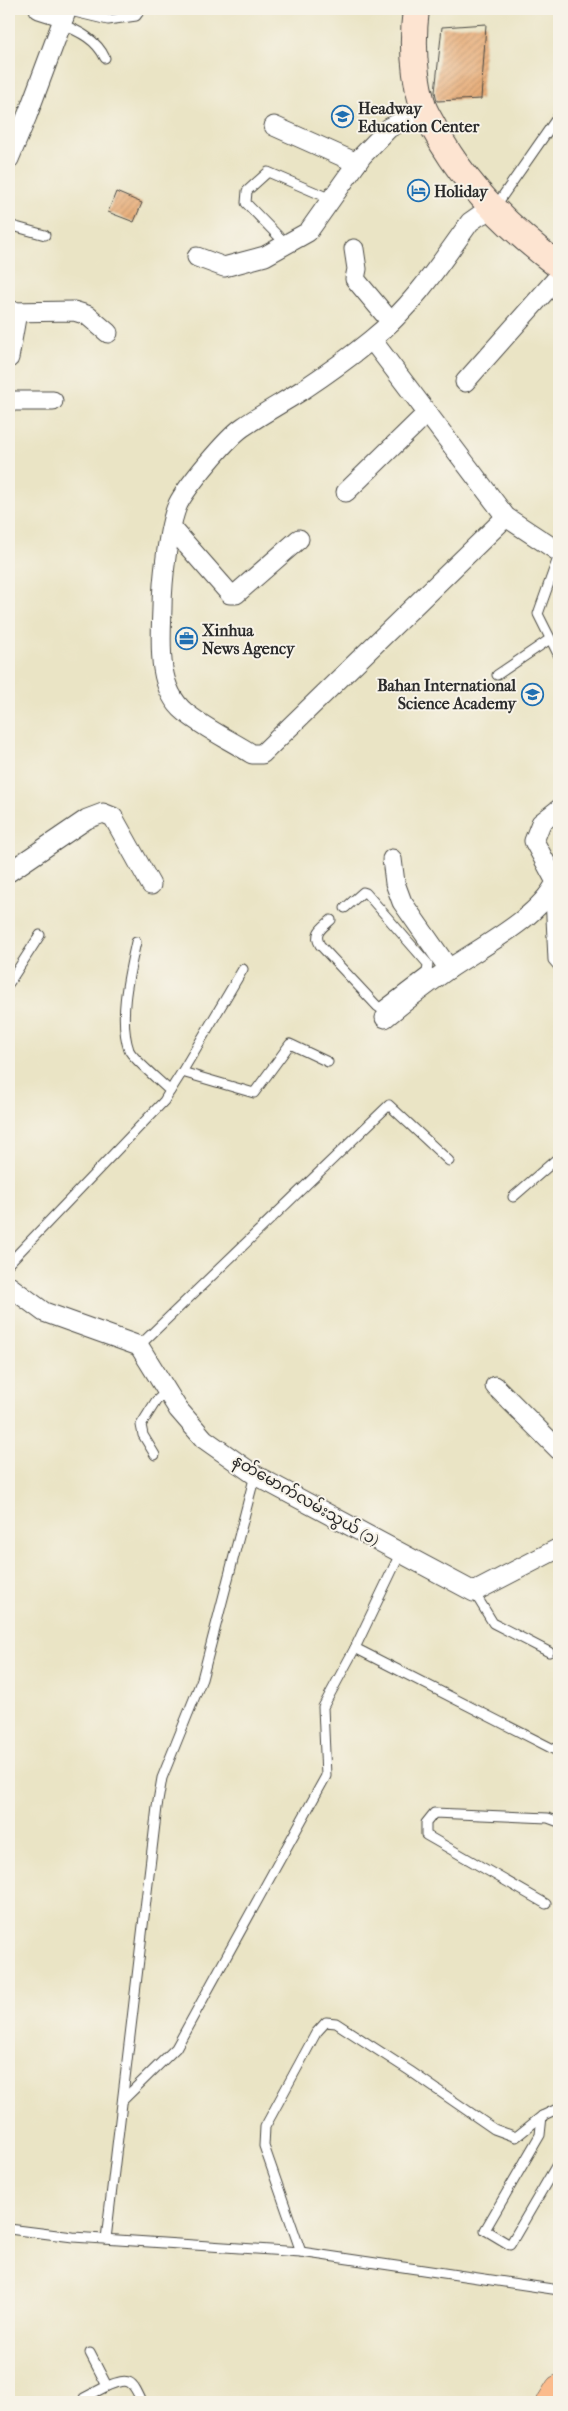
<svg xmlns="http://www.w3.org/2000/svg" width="568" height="2411" font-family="'IM FELL French Canon','Noto Sans Myanmar',serif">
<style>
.building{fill:url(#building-hatch)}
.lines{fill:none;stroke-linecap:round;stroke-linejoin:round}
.lane-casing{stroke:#484742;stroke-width:11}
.street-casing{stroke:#484742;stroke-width:21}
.secondary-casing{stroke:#484742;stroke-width:28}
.primary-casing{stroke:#484742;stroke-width:29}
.lane{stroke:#fff;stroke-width:9}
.street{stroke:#fff;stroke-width:19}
.secondary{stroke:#fde4d1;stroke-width:26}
.primary{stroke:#fbbb8c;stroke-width:28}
.labels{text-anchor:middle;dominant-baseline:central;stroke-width:4;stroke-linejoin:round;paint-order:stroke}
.poi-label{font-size:16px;font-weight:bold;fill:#2b2b2b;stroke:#f7f3e8;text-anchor:start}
.street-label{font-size:16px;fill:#2b2b2b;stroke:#f7f3e8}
</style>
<defs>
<pattern id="building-hatch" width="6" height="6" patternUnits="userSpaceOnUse" patternTransform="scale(1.25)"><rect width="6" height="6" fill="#e7a972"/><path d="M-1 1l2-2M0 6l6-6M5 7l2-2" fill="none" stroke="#bb8a5e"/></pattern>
</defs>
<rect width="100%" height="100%" fill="#f7f3e8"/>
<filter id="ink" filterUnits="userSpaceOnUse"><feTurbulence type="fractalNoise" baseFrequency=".02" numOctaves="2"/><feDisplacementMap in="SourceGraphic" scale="10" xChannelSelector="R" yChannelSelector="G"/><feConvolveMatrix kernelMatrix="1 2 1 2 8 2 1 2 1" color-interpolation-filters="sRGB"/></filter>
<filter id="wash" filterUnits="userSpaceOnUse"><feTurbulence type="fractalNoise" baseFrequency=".0096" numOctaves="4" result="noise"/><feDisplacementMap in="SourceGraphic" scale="20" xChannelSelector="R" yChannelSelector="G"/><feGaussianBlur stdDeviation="1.12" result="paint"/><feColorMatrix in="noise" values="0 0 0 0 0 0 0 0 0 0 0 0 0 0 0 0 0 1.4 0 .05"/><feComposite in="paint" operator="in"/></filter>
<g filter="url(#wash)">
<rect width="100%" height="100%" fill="#eae4c5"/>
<g id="blocks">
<g class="building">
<polygon points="486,24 481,99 437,101 435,92 442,27"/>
<polygon points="116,192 142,203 134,222 108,212"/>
</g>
</g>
</g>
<g filter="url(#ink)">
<use href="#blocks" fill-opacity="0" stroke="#484742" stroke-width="1"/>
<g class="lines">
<defs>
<g id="lane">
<polyline points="66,10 108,20 136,16 141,9"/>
<path d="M61 24C79 31 97 40 105 58"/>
<polyline points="495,207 559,115"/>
<polyline points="9,225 45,235"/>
<polyline points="286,244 246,203 247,191 268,172 331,199"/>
<polyline points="559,555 538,614 559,656"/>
<polyline points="497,675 550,639"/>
<polyline points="550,896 553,960 559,967"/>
<polyline points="345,908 363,892 366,893 428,964 427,972 381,1007"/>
<path d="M331 920C322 928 313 933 320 945L377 1006 384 1011"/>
<polyline points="9,983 40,935"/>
<polyline points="182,1072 243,969"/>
<polyline points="170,1091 182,1072 254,1093 290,1044 328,1062"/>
<polyline points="513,1197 559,1157"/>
<path d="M9 1263 164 1101 170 1091C162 1083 132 1058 129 1050 118 1018 129 974 136 942"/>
<polyline points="139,1346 389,1105 449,1161"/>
<polyline points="155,1455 143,1435 141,1425 156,1401 167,1391"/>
<polyline points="474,1592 493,1623 549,1652"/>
<polyline points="355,1648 559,1752"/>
<polyline points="546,1904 426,1835 426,1823 434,1813 548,1818 559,1822"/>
<polyline points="123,2100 176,2048 326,1776 323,1707 355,1648 400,1554"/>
<polyline points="542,2116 540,2135 485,2230 510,2245 559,2161"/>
<polyline points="9,2229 73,2237 301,2252 559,2290"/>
<polyline points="106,2239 157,1807 162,1778 202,1679 255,1475"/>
<polyline points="301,2252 264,2146 265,2127 316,2033 326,2022 336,2023 410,2071 494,2129 516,2137 542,2116 559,2108"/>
<path d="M90 2353 107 2386C130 2377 132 2380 142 2402"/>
<polyline points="84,2398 107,2386"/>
</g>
<g id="street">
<polyline points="39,9 64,17"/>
<polyline points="274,126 357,163"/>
<polyline points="9,159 27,116 67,9"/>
<path d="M493 209 480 215 470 222C440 264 412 307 371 340 349 358 325 375 301 391 282 403 262 414 243 427 227 438 187 486 178 504 168 526 162 583 162 608 161 641 156 688 185 712 204 728 230 740 252 754H262L506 517"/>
<polyline points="354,249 357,269 355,279 391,322"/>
<polyline points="197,257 224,267 265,256 308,232 362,156 389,128 425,109"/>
<polyline points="9,312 74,311 87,315 108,333"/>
<polyline points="372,340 506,517 559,552"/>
<polyline points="9,358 17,312"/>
<polyline points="465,382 559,276"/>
<polyline points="9,401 53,401"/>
<polyline points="346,492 427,413"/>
<polyline points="172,528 230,594 236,594 299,539"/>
<polyline points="392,859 395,883 402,902 449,969"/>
<polyline points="9,872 87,819 103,813 113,817 151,885"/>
<path d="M385 1018C404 1002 425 986 446 971 479 948 539 918 556 882L534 841 541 823 559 809"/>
<polyline points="9,1286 44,1312 139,1346 178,1409 204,1439 255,1475 474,1592 559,1548"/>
<polyline points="495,1386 559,1450"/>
</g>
<path id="secondary" d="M416 9C412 41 413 71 422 103 424 112 431 121 435 130 464 185 510 229 559 266"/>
<polyline id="primary" points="551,2402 559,2389"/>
</defs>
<use href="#lane" class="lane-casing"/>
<use href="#street" class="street-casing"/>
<use href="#secondary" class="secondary-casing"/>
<use href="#primary" class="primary-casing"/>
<use href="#lane" class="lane"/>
<use href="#street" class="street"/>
<use href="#secondary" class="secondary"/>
<use href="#primary" class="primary"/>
</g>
</g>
<defs>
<symbol id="school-ring" viewBox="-11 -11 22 22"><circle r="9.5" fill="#f7f3e8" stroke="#1f6fb2" stroke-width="1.5"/><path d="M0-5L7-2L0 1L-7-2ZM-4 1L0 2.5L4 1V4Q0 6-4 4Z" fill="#1f6fb2"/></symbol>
<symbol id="hotel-ring" viewBox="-11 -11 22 22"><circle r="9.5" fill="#f7f3e8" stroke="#1f6fb2" stroke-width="1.5"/><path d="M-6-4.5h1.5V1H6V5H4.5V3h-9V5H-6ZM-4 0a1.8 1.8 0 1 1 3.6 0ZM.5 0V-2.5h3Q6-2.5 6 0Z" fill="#1f6fb2"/></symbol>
<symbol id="office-ring" viewBox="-11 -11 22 22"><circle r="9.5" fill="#f7f3e8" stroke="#1f6fb2" stroke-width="1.5"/><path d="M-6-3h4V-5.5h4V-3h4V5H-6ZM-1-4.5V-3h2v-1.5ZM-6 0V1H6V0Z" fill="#1f6fb2"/></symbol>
</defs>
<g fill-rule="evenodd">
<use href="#school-ring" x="330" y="104" width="25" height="25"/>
<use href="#hotel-ring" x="406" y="178" width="25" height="25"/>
<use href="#office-ring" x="174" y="626" width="25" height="25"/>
<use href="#school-ring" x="520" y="682" width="25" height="25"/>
</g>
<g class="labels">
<g class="poi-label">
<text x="358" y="108">Headway<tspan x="358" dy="18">Education Center</tspan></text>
<text x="434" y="191">Holiday</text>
<text x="202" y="630">Xinhua<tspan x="202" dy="18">News Agency</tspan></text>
<text x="516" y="685" text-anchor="end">Bahan International<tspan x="516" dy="18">Science Academy</tspan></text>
</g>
<g class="street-label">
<text transform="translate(306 1500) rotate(30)">နတ်မောက်လမ်းသွယ် (၁)</text>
</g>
</g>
<rect width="568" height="2411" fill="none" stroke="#f7f3e8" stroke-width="30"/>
</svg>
